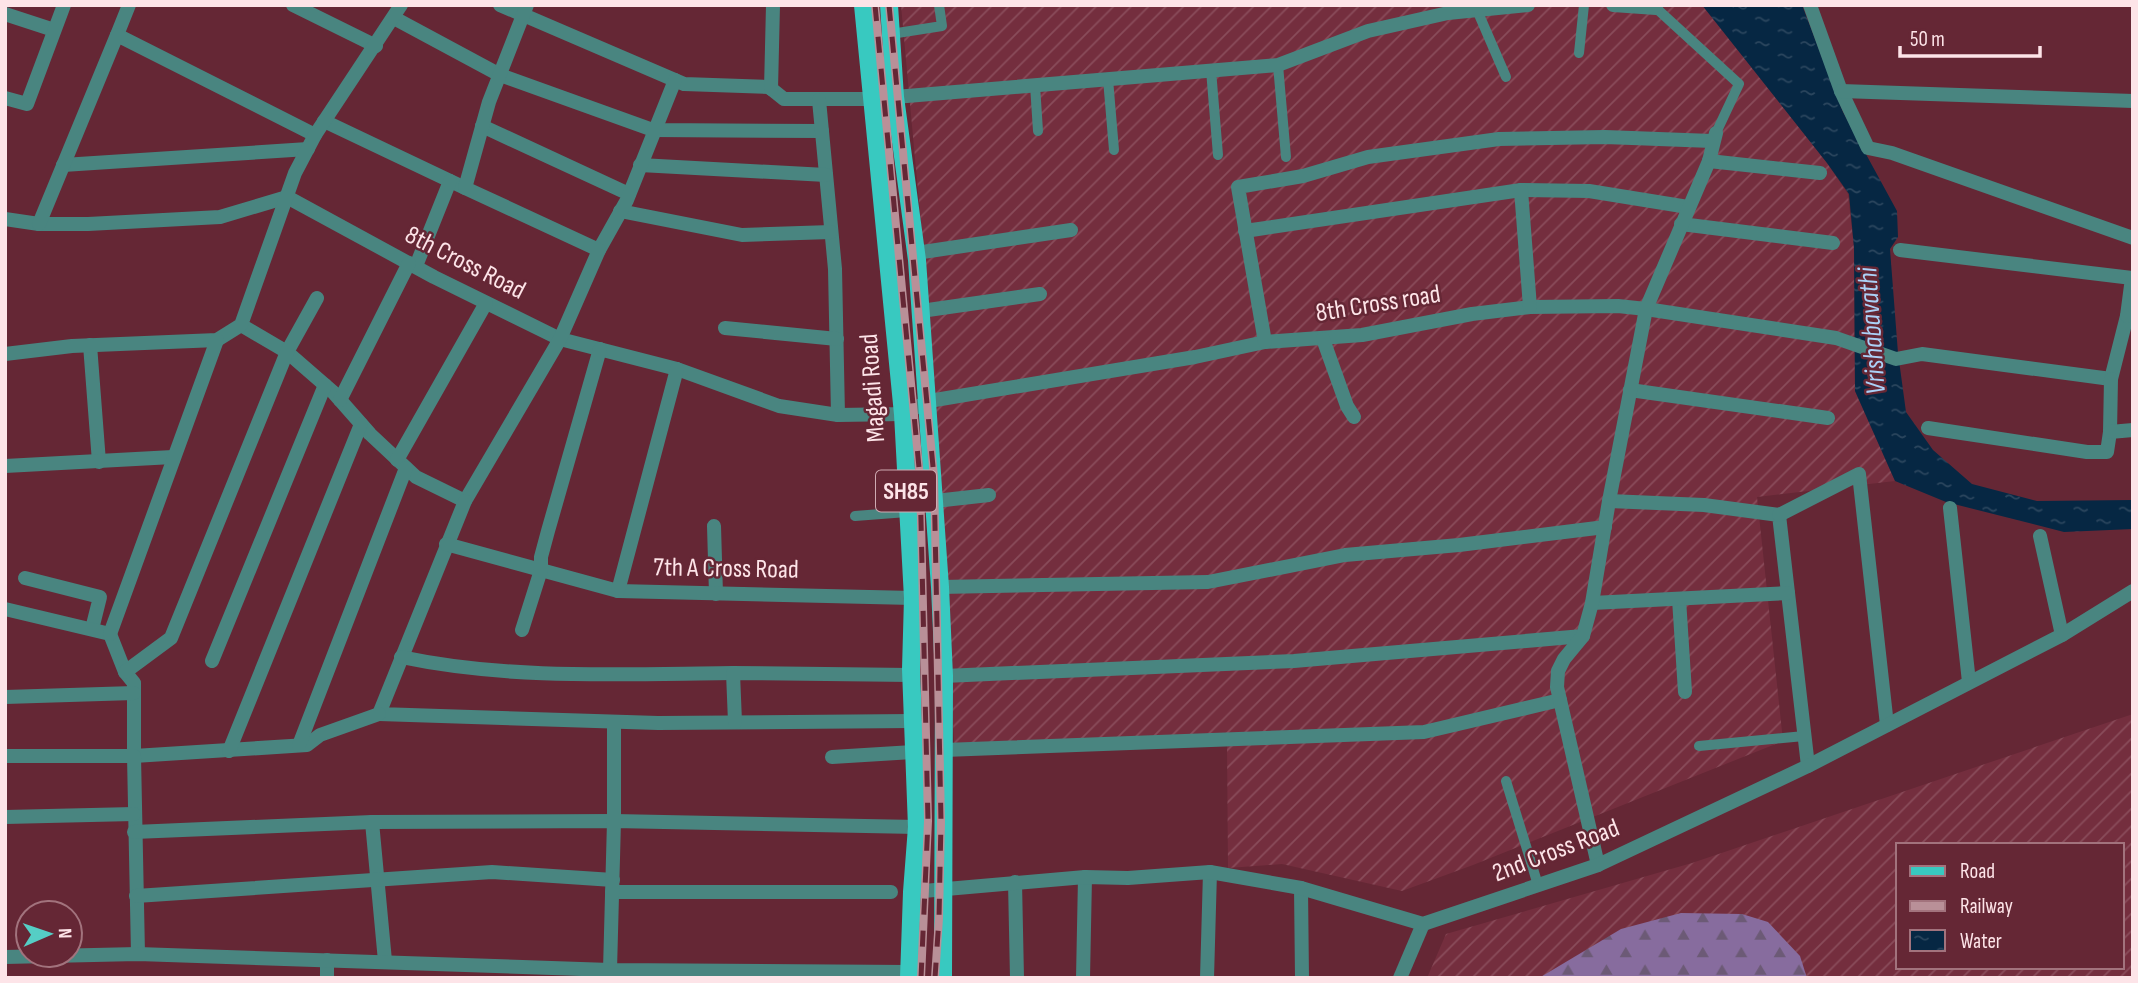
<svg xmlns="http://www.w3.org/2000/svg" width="2138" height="983" font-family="'Sofia Sans Condensed',sans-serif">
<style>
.industrial{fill:url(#industrial-furrows);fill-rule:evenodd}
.forest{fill:url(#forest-firs)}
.water{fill:url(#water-ripples)}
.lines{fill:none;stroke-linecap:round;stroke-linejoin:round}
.service{stroke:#498580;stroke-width:10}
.minor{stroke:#498580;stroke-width:14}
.tertiary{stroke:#498580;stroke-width:14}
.primary{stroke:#38c9c0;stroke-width:18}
.rail-casing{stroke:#b99098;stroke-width:8}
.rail{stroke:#652735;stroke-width:5;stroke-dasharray:16;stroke-linecap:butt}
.labels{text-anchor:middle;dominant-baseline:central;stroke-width:5;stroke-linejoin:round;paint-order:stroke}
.shield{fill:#652735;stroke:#cfabb2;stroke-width:2}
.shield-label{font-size:24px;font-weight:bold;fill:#fde4e8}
.street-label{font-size:26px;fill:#fde4e8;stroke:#652735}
.water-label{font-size:28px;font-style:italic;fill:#abd1f7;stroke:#652735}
</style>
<defs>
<pattern id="industrial-furrows" width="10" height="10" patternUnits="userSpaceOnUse" patternTransform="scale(1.75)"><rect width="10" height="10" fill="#742e3e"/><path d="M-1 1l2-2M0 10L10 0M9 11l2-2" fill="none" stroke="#894c5a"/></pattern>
<pattern id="forest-firs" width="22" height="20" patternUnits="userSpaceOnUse" patternTransform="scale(1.75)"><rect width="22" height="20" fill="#876c9e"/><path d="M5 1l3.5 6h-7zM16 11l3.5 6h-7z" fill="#6c5a76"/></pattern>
<pattern id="water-ripples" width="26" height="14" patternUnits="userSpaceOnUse" patternTransform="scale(1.75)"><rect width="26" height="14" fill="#062743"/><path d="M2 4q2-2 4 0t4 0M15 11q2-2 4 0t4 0" fill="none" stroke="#2b465e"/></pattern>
</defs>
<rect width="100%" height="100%" fill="#652735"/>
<g class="industrial">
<polygon points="901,5 1702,5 1827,163 1848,194 1854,248 1855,391 1895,481 1757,497 1783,741 1473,865 1402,891 1282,864 1228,868 1227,745 955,755 921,224"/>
<path d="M2133 714V978H1427L1446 934 1692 863ZM1898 845H2122V967H1898Z"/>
</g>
<polygon class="forest" points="1681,913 1742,914 1768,922 1800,956 1807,978 1539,978 1621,929"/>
<polygon class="water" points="1702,5 1802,5 1843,112 1897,211 1898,237 1890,249 1898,353 1906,412 1933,450 1972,484 2037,501 2133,500 2133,529 2064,532 1946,502 1895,481 1855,391 1854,248 1849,194 1827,163"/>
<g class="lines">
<g class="service">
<polyline points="1656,8 1739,84 1716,133"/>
<polyline points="1477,10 1506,77"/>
<polyline points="891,34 942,26 939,5"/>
<polyline points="1579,53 1584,5"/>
<polyline points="1278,65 1286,157"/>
<polyline points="1211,70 1218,155"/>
<polyline points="1108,79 1114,150"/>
<polyline points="1035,85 1038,131"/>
<polyline points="855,516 907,512"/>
<polyline points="1699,746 1804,736"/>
<polyline points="1506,781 1538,885"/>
</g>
<g class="minor">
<polyline points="293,5 376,46"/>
<polyline points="500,5 684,84 769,87 784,99 873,99"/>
<polyline points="1613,5 1656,8"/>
<polyline points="1810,5 1841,91 1868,148 1892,153 2133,238"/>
<polyline points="5,14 54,30"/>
<polyline points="394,18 500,75 653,130 822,131"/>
<polyline points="117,35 129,5"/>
<polyline points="771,89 773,5"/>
<polyline points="1841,91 2133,101"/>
<polyline points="895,97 1278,65 1368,31 1448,13 1528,5"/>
<polyline points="5,98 27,104 64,5"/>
<polyline points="819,100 835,269 838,415"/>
<polyline points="324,121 465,188"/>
<polyline points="482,126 629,194"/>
<polyline points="1709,161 1820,173"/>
<polyline points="63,165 308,149"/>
<polyline points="640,165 826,175"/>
<polyline points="1521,190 1589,191 1688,207"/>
<polyline points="620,211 742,235 831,232"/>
<polyline points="5,219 39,224 88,224 220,217 287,197 434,277 560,339 677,369 779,406 838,415 903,414 929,401 1195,357 1265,342 1362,335 1472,314 1530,307 1618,306 1646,309 1836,338 1896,359 1922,354 2111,379 2127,316 2133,317"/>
<polyline points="39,224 117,35 315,135"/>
<polyline points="1681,224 1833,243"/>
<polyline points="1245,231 1521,190 1530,307"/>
<polyline points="599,250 627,200 675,80"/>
<polyline points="1900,250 2132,278 2127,316"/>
<polyline points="916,253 1071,230"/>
<polyline points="416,266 450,181"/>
<polyline points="921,311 1040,294"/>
<polyline points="241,325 287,352 333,392 370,434 416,477 465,501 560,339 599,250 465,188 489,102 527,5"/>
<polyline points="725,328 837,339"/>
<polyline points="1323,339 1347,406 1354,417"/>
<polyline points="1265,342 1238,187 1303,176 1368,157 1499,139 1605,137 1712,141"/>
<polyline points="90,345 99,462"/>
<polyline points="5,354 72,346 217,340 241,325 295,173 315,135 401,5"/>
<polyline points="1630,390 1828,418"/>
<polyline points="340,400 409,263"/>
<polyline points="1928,428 2087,452 2107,452 2110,432 2111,379"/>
<polyline points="2110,432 2133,430"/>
<polyline points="397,460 486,303"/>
<polyline points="5,466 173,457"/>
<polyline points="465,501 379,714 658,723 912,721"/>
<polyline points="935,501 989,495"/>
<polyline points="1609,501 1704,505 1779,515 1808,766"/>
<polyline points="1950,508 1969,682"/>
<polyline points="1779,515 1859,474 1887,725"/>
<polyline points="714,526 716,594"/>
<polyline points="2040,536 2062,635"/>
<polyline points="446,544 618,591 913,598"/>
<polyline points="25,578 100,597 92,629"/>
<polyline points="940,587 1208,582 1345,555 1459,545 1605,527"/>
<polyline points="618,591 677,369"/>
<polyline points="1679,599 1685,692"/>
<polyline points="1592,603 1788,593"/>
<polyline points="5,609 110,634 125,672 134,683 134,756 307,745 320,735 379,714"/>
<polyline points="522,630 541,570 541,557 548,531 600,349"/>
<polyline points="110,634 217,340"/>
<path d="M401 657C510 680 623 674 733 673"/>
<polyline points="212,661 325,385"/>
<polyline points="125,672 171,638 287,352 317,298"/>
<polyline points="944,676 1294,661 1583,636"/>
<polyline points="5,697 134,693"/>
<polyline points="735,722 733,673 911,675"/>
<polyline points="299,745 406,468"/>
<polyline points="944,750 1424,732 1560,700"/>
<polyline points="229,751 361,424"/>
<polyline points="5,756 134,756 138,954"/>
<polyline points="832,757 913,752"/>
<polyline points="5,817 134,814"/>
<polyline points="372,822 385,961"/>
<polyline points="134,832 372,822 614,821 917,827"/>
<polyline points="1598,865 1557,687 1558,671 1564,659 1583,636 1592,603 1609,501 1646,309 1709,161 1716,133"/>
<polyline points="1015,882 1017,978"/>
<polyline points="1301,888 1302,978"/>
<polyline points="612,892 891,892"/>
<polyline points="136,896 492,872 613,880"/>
<polyline points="327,960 327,978"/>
<polyline points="610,970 614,821 614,722"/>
<polyline points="1083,978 1085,877"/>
<polyline points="1207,978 1210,872"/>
<polyline points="1400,978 1423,924"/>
</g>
<g class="tertiary">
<polyline points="912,892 1085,877 1128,878 1210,872 1301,888 1423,924 1598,865 1808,766 2062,635 2133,591"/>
<polyline points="5,957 138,954 610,970 909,972"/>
</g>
<g class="primary">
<polyline points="863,5 903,414 913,598 911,669 917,827 912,892 909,978"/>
<polyline points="889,5 895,97 917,260 940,587 944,676 943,978"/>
</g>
<defs>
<g id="rail">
<polyline points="875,5 920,478 928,821 921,978"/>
<polyline points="889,5 934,477 941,821 939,918 935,978"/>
</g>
</defs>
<use href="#rail" class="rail-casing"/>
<use href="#rail" class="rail"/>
</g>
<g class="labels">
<rect class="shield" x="876" y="470.5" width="60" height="41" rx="5"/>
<g class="shield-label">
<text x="906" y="491">SH85</text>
</g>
<g class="street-label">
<text transform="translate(465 263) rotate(27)">8th Cross Road</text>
<text transform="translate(1378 304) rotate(-9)">8th Cross road</text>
<text transform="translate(873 388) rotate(-94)">Magadi Road</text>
<text transform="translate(726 569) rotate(1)">7th A Cross Road</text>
<text transform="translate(1556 851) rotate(-21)">2nd Cross Road</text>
</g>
<g class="water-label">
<text transform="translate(1872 331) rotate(-94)">Vrishabavathi</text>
</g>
</g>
<rect width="2138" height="983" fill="none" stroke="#fde4e8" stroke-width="14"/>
<rect x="1896" y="843" width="228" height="126" fill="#652735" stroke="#a2737d" stroke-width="2"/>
<rect x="1910" y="866" width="35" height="10" fill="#38c9c0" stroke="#a2737d" stroke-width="2"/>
<text x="1960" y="878" font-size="21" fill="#fde4e8">Road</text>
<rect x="1910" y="901" width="35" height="10" fill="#b99098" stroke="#a2737d" stroke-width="2"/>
<text x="1960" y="913" font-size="21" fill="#fde4e8">Railway</text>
<rect x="1910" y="930" width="35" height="21" fill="url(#water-ripples)" stroke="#a2737d" stroke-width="2"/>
<text x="1960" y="948" font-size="21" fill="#fde4e8">Water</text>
<g transform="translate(49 934) rotate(88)"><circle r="33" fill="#652735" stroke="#a2737d" stroke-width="2"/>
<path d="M0-5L12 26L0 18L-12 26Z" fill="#55cec5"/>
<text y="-10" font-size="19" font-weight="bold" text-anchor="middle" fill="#fde4e8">N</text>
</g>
<path d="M1900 46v10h140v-10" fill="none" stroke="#fde4e8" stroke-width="3.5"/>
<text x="1910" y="46" font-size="21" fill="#fde4e8" stroke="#652735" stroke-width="5" paint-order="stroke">50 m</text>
</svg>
